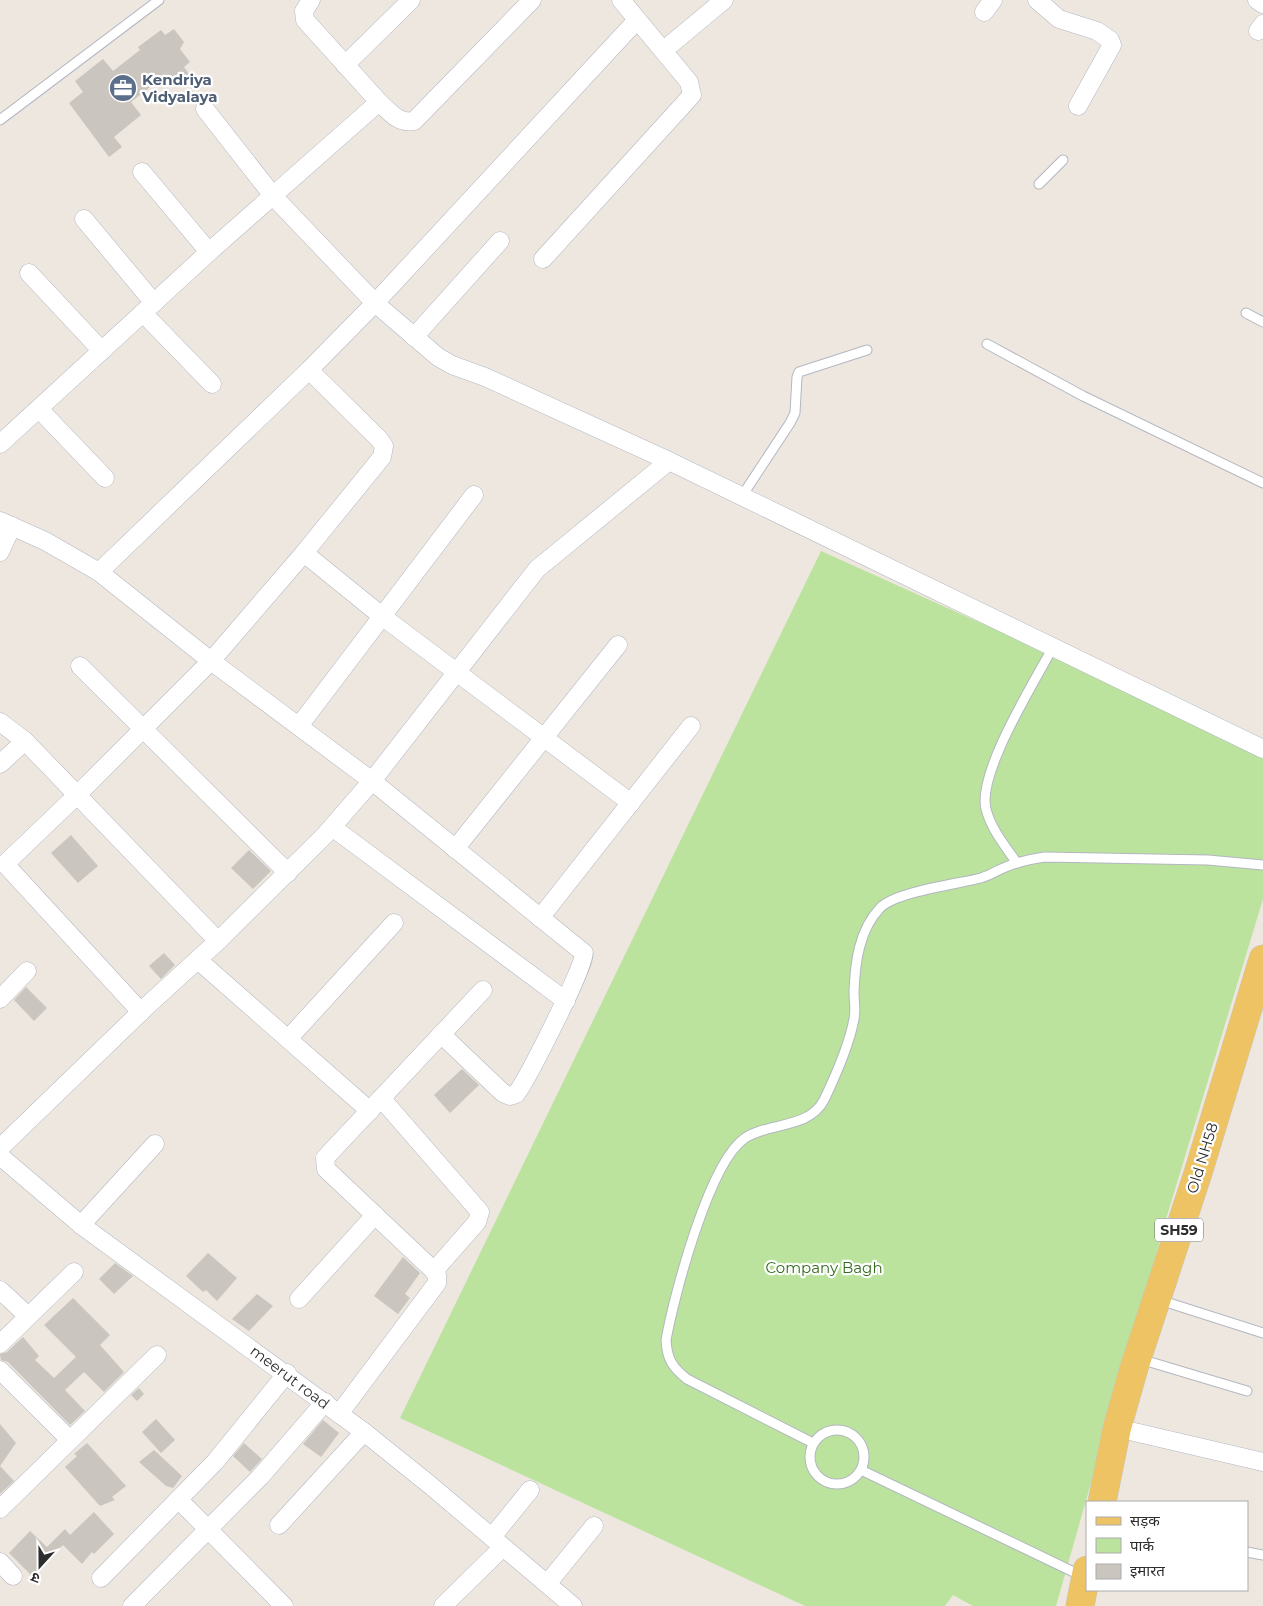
<svg xmlns="http://www.w3.org/2000/svg" width="1263" height="1606" font-family="Montserrat,'Noto Sans Devanagari',sans-serif">
<style>
.green{fill:#bbe39e}
.building{fill:#cac5be}
.lines{fill:none;stroke-linecap:round;stroke-linejoin:round}
.service-casing{stroke:#b3b7c0;stroke-width:11}
.minor-casing{stroke:#b3b7c0;stroke-width:19}
.primary-casing{stroke:#c8c8c8;stroke-width:29}
.service{stroke:#fff;stroke-width:9}
.minor{stroke:#fff;stroke-width:18}
.primary{stroke:#eec364;stroke-width:28}
.labels{text-anchor:middle;dominant-baseline:central;stroke-width:4.5;stroke-linejoin:round;paint-order:stroke}
.shield{fill:#fff;stroke:#6c6c6c;stroke-width:1}
.shield-label{font-size:14px;font-weight:bold;fill:#2d2d2d}
.service-label{font-size:15px;font-weight:bold;fill:#4e5e75;stroke:#fff;text-anchor:start}
.street-label{font-size:15px;fill:#2d2d2d;stroke:#fff}
.park-label{font-size:15px;fill:#336a1d;stroke:#fff}
</style>
<rect width="100%" height="100%" fill="#eee7e0"/>
<polygon class="green" points="821,551 1263,750 1263,899 1167,1216 1056,1606 973,1606 953,1595 945,1606 805,1606 400,1418"/>
<g class="building">
<polygon points="174,29 184,42 180,49 190,62 184,67 190,75 176,86 169,76 161,82 159,80 131,102 141,115 114,137 122,147 109,157 69,103 83,92 75,81 103,59 113,71 140,50 138,47 161,30 165,35"/>
<polygon points="71,835 98,866 78,883 51,853"/>
<polygon points="249,850 271,871 253,889 231,868"/>
<polygon points="164,953 175,965 161,979 149,966"/>
<polygon points="26,987 47,1008 34,1021 14,1000"/>
<polygon points="462,1069 479,1085 450,1113 434,1095"/>
<polygon points="208,1253 237,1278 217,1301 206,1290 203,1292 186,1276"/>
<polygon points="403,1257 420,1273 405,1294 410,1298 398,1314 374,1296"/>
<polygon points="115,1263 133,1276 114,1294 99,1279"/>
<polygon points="257,1294 273,1306 249,1331 232,1319"/>
<polygon points="73,1298 110,1335 100,1345 124,1372 104,1392 84,1372 65,1390 85,1411 70,1425 8,1362 1,1360 0,1354 7,1352 23,1337 39,1356 35,1360 54,1378 76,1357 44,1325"/>
<polygon points="139,1388 144,1394 137,1401 131,1395"/>
<polygon points="156,1419 175,1440 161,1453 142,1432"/>
<polygon points="323,1420 339,1433 321,1457 303,1444"/>
<polygon points="0,1424 16,1443 0,1466"/>
<polygon points="87,1443 126,1486 112,1497 115,1500 100,1506 65,1467 77,1456 74,1454"/>
<polygon points="244,1443 262,1459 250,1472 233,1456"/>
<polygon points="154,1450 182,1476 173,1488 166,1486 139,1462"/>
<polygon points="0,1466 14,1481 0,1494"/>
<polygon points="94,1512 114,1534 94,1554 92,1552 82,1564 63,1545 33,1577 9,1553 30,1531 47,1547 65,1529 70,1535"/>
</g>
<g class="lines">
<defs>
<g id="service">
<polyline points="0,120 159,0"/>
<polyline points="1039,184 1063,160"/>
<polyline points="1246,313 1263,322"/>
<polyline points="987,344 1083,396 1263,483"/>
<polyline points="742,496 790,423 795,413 797,377 799,372 867,350"/>
<path d="M1017 863C1005 846 991 829 986 809 977 773 1035 681 1053 647"/>
<polyline points="1169,1303 1263,1333"/>
<polyline points="1150,1362 1247,1391"/>
<circle cx="837" cy="1457" r="27"/>
<path d="M813 1443 687 1379C672 1367 667 1359 666 1340 674 1296 709 1162 745 1138 769 1122 809 1129 824 1100 836 1075 849 1046 854 1019 856 1010 854 1001 854 992 855 963 859 930 880 908 895 892 957 884 981 878 988 876 995 872 1001 869 1016 862 1030 859 1045 857L1208 860 1263 865"/>
<polyline points="861,1470 1082,1576"/>
<polyline points="1247,1552 1263,1555"/>
</g>
<g id="minor">
<polyline points="1037,0 1059,19 1097,31 1110,40 1112,45 1078,106"/>
<polyline points="1257,0 1263,4"/>
<polyline points="984,12 993,0"/>
<polyline points="1258,31 1263,24"/>
<polyline points="664,50 724,0"/>
<polyline points="345,65 411,0"/>
<path d="M379 102C390 112 398 124 414 121L532 0"/>
<polyline points="205,109 274,197 375,303 438,357 452,365 485,377 669,461 1263,749"/>
<polyline points="142,172 209,252"/>
<polyline points="84,219 154,303"/>
<polyline points="543,259 692,95 689,82 621,0"/>
<polyline points="29,273 102,351"/>
<polyline points="143,313 212,384"/>
<polyline points="414,337 500,241"/>
<polyline points="39,409 105,478"/>
<polyline points="0,444 209,252 379,102 305,20 304,11 311,0"/>
<path d="M0 521 45 541 99 572 211 661 372 781 584 953C587 962 526 1082 516 1094L510 1096 503 1093 441 1034"/>
<polyline points="0,552 12,526"/>
<polyline points="304,553 383,617 631,803"/>
<polyline points="99,572 309,370 375,303 637,20"/>
<polyline points="80,666 288,873"/>
<polyline points="0,722 25,741 218,941"/>
<polyline points="299,726 474,495"/>
<polyline points="0,764 25,741"/>
<polyline points="332,827 566,1001"/>
<polyline points="455,849 618,645"/>
<polyline points="540,918 691,726"/>
<polyline points="198,960 370,1111"/>
<polyline points="0,999 27,971"/>
<polyline points="141,1012 5,864 76,796 211,661 304,553 382,457 384,446 379,439 309,370"/>
<polyline points="288,1039 394,923"/>
<polyline points="381,1098 480,1212 477,1222 434,1271"/>
<polyline points="0,1148 148,1005 218,941 325,835 372,781 537,569 669,461"/>
<polyline points="0,1156 81,1225 364,1432 430,1485 573,1606"/>
<polyline points="81,1225 155,1144"/>
<polyline points="0,1290 28,1316"/>
<polyline points="299,1299 375,1215"/>
<polyline points="0,1344 74,1272"/>
<polyline points="0,1370 70,1440"/>
<polyline points="339,1414 437,1283 437,1275 432,1269 326,1169 325,1158 483,990"/>
<polyline points="1117,1428 1263,1462"/>
<polyline points="179,1500 284,1606"/>
<polyline points="0,1509 157,1355"/>
<polyline points="279,1525 364,1432"/>
<polyline points="492,1537 530,1490"/>
<polyline points="0,1562 13,1576"/>
<polyline points="101,1578 215,1462 287,1373"/>
<polyline points="547,1584 594,1526"/>
<polyline points="132,1606 260,1477 325,1402"/>
<polyline points="443,1606 503,1547"/>
</g>
<g id="primary">
<polyline points="1102,1502 1117,1428 1134,1368 1198,1173 1263,959"/>
<polyline points="1080,1606 1087,1570"/>
</g>
</defs>
<use href="#service" class="service-casing"/>
<use href="#minor" class="minor-casing"/>
<use href="#primary" class="primary-casing"/>
<use href="#service" class="service"/>
<use href="#minor" class="minor"/>
<use href="#primary" class="primary"/>
</g>
<defs>
<symbol id="office-disc" viewBox="-11 -11 22 22"><circle r="9.5" fill="#5c6f8a" stroke="#fff"/><path d="M-6-3h4V-5.5h4V-3h4V5H-6ZM-1-4.5V-3h2v-1.5ZM-6 0V1H6V0Z" fill="#fff"/></symbol>
</defs>
<g fill-rule="evenodd">
<use href="#office-disc" x="107" y="72" width="32" height="32"/>
</g>
<g class="labels">
<rect class="shield" x="1155" y="1218.5" width="48" height="23" rx="4"/>
<g class="shield-label">
<text x="1179" y="1230">SH59</text>
</g>
<g class="service-label">
<text x="142" y="79">Kendriya<tspan x="142" dy="17">Vidyalaya</tspan></text>
</g>
<g class="street-label">
<text transform="translate(1202 1158) rotate(-73)">Old NH58</text>
<text transform="translate(290 1377) rotate(37)">meerut road</text>
</g>
<g class="park-label">
<text x="824" y="1267">Company Bagh</text>
</g>
</g>
<rect x="1086" y="1501" width="162" height="90" fill="#ffffff" stroke="#ababab"/>
<rect x="1096" y="1517" width="25" height="8" fill="#eec364" stroke="#ababab"/>
<text x="1130" y="1526" font-size="15" fill="#2d2d2d">सड़क</text>
<rect x="1096" y="1538" width="25" height="15" fill="#bbe39e" stroke="#ababab"/>
<text x="1130" y="1551" font-size="15" fill="#2d2d2d">पार्क</text>
<rect x="1096" y="1564" width="25" height="15" fill="#cac5be" stroke="#ababab"/>
<text x="1130" y="1576" font-size="15" fill="#2d2d2d">इमारत</text>
<g transform="translate(40 1566) rotate(201)" stroke="#ffffff" stroke-width="4" paint-order="stroke">
<path d="M0-4L9 19L0 12L-9 19Z" fill="#2d2d2d"/>
<text y="-8" font-size="14" font-weight="bold" text-anchor="middle" fill="#2d2d2d">उ</text>
</g>
</svg>
